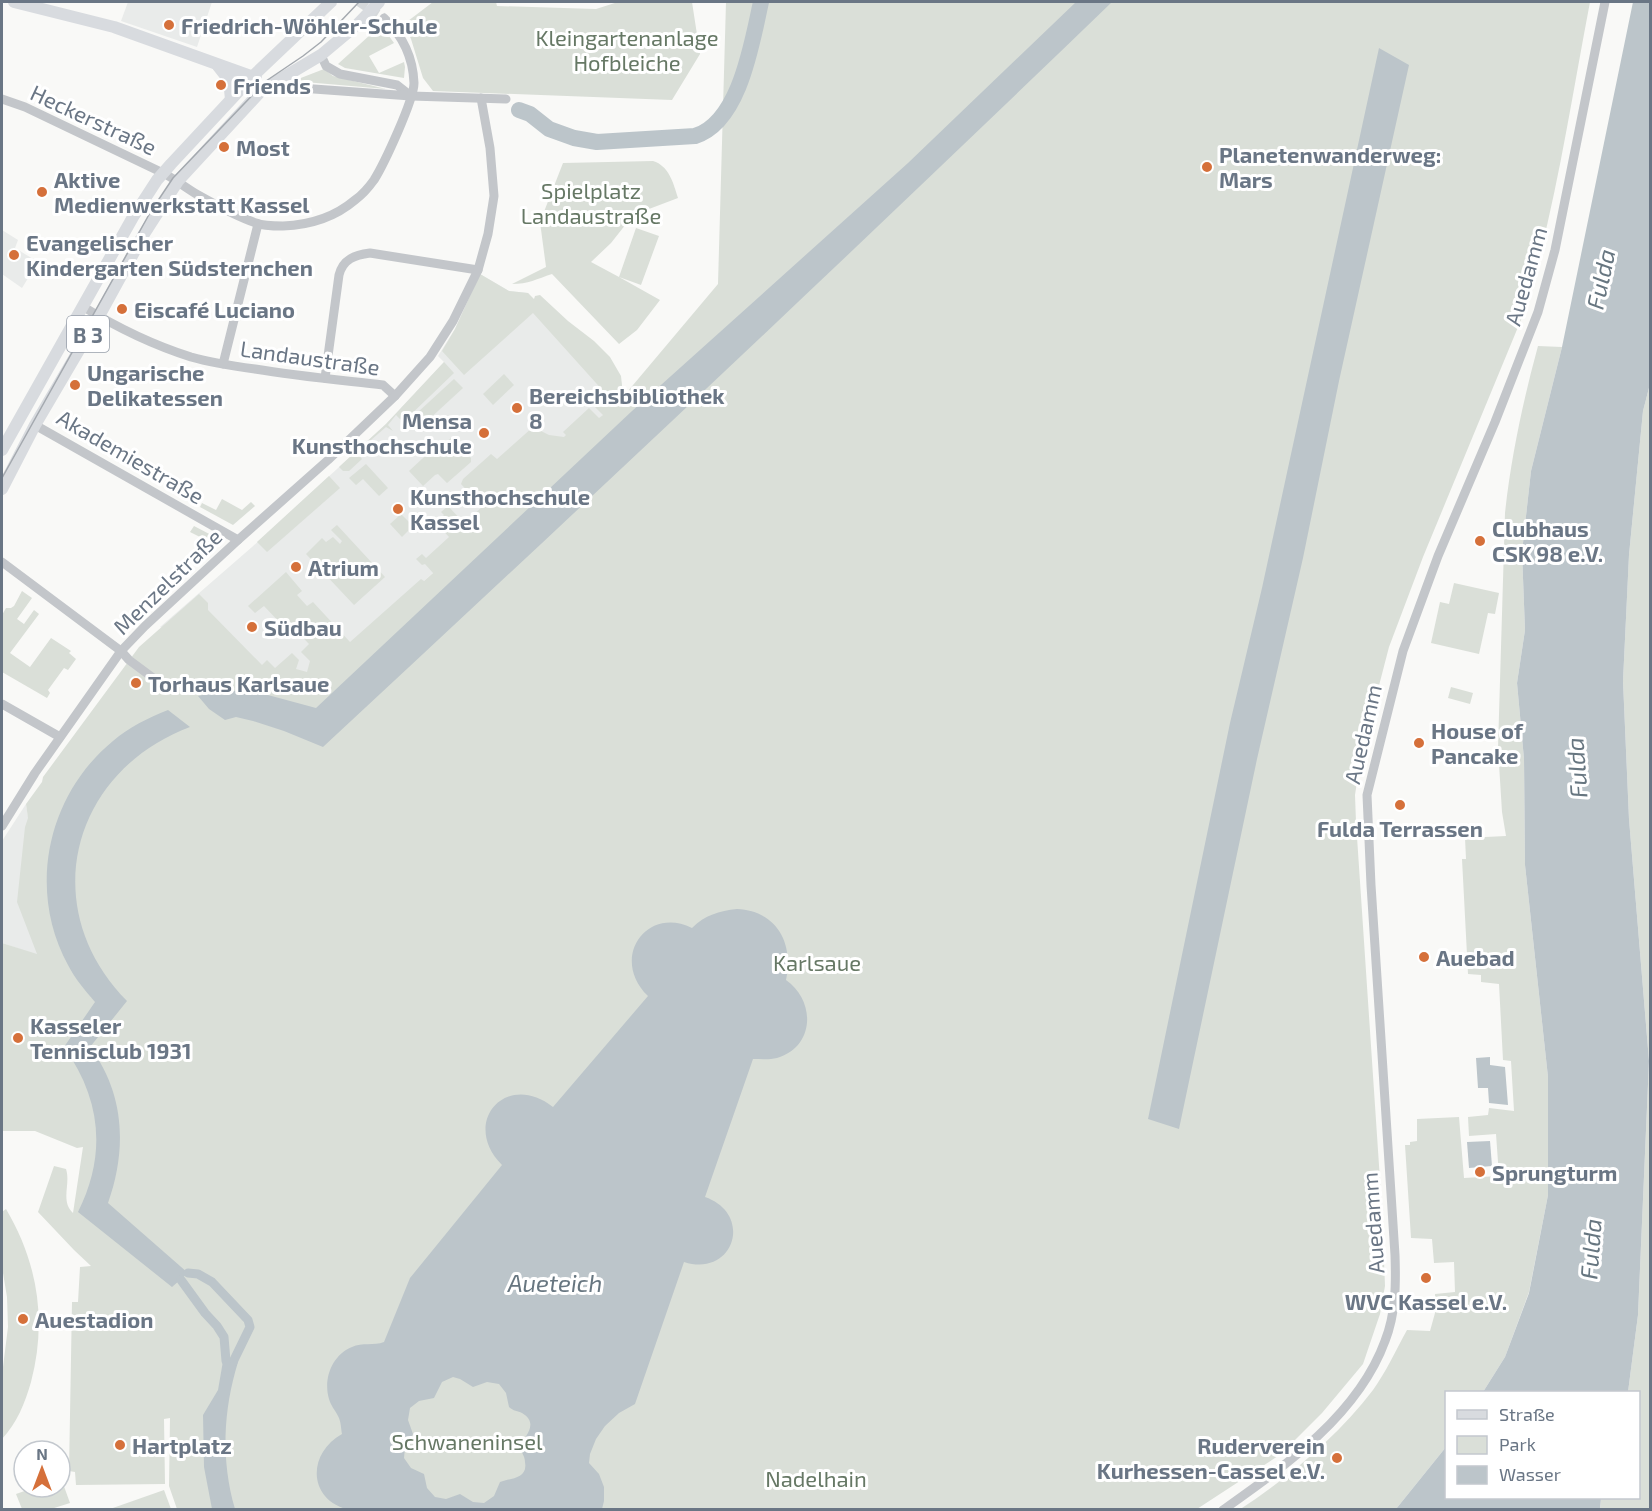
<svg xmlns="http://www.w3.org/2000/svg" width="1652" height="1511" font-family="'Exo 2',sans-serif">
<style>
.built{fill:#e9ebea}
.green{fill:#dadfd8}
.water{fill:#bcc5ca;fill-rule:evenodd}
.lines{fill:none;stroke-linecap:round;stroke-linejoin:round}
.canal{stroke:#bcc5ca;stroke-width:9}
.river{stroke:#bcc5ca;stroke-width:16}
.minor-tunnel{stroke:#d5d8da;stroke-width:9;stroke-dasharray:9 4.5;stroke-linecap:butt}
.minor{stroke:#c3c6ca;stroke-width:9}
.major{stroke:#d8dbdf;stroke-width:12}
.tram{stroke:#a4a9af;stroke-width:1.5}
.poi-dot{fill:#d5703a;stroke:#fff;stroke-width:2}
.labels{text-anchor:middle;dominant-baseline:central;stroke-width:6;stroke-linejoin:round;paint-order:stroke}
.shield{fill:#fff;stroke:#979faa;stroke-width:1.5}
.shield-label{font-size:21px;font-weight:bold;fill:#6a7685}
.poi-label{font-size:22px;font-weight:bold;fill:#6a7685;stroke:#fff;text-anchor:start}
.park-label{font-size:22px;fill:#667865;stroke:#fff}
.street-label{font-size:22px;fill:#6a7685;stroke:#fff}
.water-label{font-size:24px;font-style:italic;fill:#677680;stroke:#fff}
</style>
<rect width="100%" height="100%" fill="#f9f9f7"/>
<g class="built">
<polygon points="128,2 212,2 197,47 121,21"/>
<polygon points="2,230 18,240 15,248 38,262 22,288 2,274"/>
<polygon points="480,274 509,291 528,293 534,300 621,381 624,396 424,581 310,682 275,673 160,627 252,547 386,424 444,362 438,356 455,329"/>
<polygon points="26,804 29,822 40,956 2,943 2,841"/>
</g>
<g class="green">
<polygon points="433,2 496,2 497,6 596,9 618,2 692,2 700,54 672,100 433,91 423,78 411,39 404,24"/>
<path d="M726 2H1590C1570 106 1555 213 1523 315L1423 557 1389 647 1361 755 1355 795 1356 822 1382 1210 1385 1286 1380 1314 1363 1364 1322 1413 1281 1454 1197 1509H177L169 1486 170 1418 164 1419 165 1484 76 1485 75 1472 69 1471 72 1302H78L80 1267 91 1266 74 1250 38 1212 54 1166 66 1169C71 1184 60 1201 73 1213L83 1147 77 1148 35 1131H2V943L37 954 17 902 25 827 28 818 26 804 42 782 43 777 139 647 199 594 208 603V610L262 665 267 660 275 668 292 653 299 660 296 669 307 672 310 661 301 652 309 644 287 621 282 625 264 606 255 613 248 606 286 572 302 591 297 595 307 606 313 602 350 642 421 579 424 581 433 573 425 564 422 565 416 559 422 554 426 558 449 537 436 523 444 515 441 512 448 506 464 523 482 507 461 484 463 479 491 454 497 459 533 427 549 435 564 437 566 435 563 432 589 408 599 418 603 415 593 405 605 393 533 313 464 375 442 351 455 329 480 274 509 291 528 293 534 299 535 296 540 295 568 321 594 341 610 357 621 376 623 395 628 391 718 284Z"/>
<polygon points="381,25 394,43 369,56 379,73 404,62 405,67 404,78 345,68 338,64"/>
<polygon points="324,69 333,76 386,89 293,81"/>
<path d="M653 161C669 166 673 182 678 198L649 209 626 224 611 243 591 262 619 277 636 228 659 236 641 285 619 277 660 300 637 330 619 344 552 274C537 279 528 284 512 284L546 267 540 222 563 163Z"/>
<path d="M1538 346 1562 347 1531 471 1522 552 1525 630 1517 683 1524 759 1525 865 1548 1077V1195L1529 1292 1505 1357 1483 1392H1446V1447L1396 1509 1239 1510C1287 1479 1338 1436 1373 1390 1386 1372 1396 1350 1407 1330L1430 1331 1435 1313V1294L1455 1292 1454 1262 1434 1263 1432 1239 1411 1238 1405 1145H1410V1142L1417 1141V1119L1459 1117 1464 1178 1499 1176 1496 1134 1469 1136 1468 1117 1488 1115 1489 1108 1514 1111 1511 1061 1503 1060 1499 984 1481 982V975L1468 974 1462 859H1466L1465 838 1506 836 1502 812 1498 748 1505 513C1511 457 1523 401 1538 346Z"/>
<polygon points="444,362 454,373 403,422 396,415 388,425 393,431 386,427 371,440 376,446 375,447 369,442 357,453 362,459 349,471 343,471 339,467 386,424"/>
<polygon points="504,374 514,385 493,405 483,394"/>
<polygon points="454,379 463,388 426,422 417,413"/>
<polygon points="1650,384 1650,1509 1600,1510 1601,1498 1638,1498 1638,1392 1628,1392 1638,1315 1649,1061 1629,819 1623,681 1629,555 1643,411"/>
<polygon points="451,438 471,458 471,462 447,483 438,474 435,475 423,486 409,471 436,446 439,449"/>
<polygon points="366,464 388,488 379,496 363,479 356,485 349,478"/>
<polygon points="329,476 340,488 267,552 257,542"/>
<polygon points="222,499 242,510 251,502 255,506 233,525 200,507 202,503 216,510"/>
<polygon points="401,514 413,526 402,537 390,524"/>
<polygon points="337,525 385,577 354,605 306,554 322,538 326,542 333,537 340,544 342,541 331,530"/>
<polygon points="194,526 217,538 217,540 207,549 201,546 204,539 190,532"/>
<polygon points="1454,583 1499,593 1495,614 1488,613 1479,654 1431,643 1440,602 1449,604"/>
<polygon points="22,591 32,598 17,619 24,624 34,610 39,614 10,653 30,667 51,638 71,651 69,653 76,659 68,670 64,668 48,690 50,693 47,698 2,672 2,615 6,608 11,608 14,606"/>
<polygon points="1451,687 1473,693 1470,704 1448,698"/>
<path d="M6 1209C38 1263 47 1321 31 1382 25 1403 17 1423 2 1439V1375L8 1327 7 1297 2 1267V1212Z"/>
<polygon points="61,1478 70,1503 51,1509 22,1509 16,1494 36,1487 60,1487 60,1479"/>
<polygon points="164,1490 171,1509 110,1509"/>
</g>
<g class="water">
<path d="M1076 2H1112C852 253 588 501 323 747L284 731 253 721 236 717 225 720 209 709 198 696 216 692 249 690 316 708 632 411 908 163Z"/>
<polygon points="1633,2 1650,2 1650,384 1643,411 1629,555 1623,681 1629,819 1649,1061 1638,1315 1628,1392 1483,1392 1505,1357 1529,1293 1548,1195 1548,1077 1525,865 1524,759 1517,683 1525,630 1522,552 1531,471 1562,347"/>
<polygon points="1379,48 1409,65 1339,381 1303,558 1257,759 1179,1129 1148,1119 1230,723 1262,588"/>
<path d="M168 710 190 727C70 772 36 909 127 1001L90 1047C125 1094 127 1149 108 1203L188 1273 172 1287 78 1212C107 1154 101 1099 64 1047L95 1002C85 990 75 979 68 965 27 890 47 795 113 741 129 727 148 718 168 710Z"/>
<path d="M737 909C777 911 794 943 786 980 816 1001 815 1047 777 1058 769 1060 761 1059 753 1059L705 1197C754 1214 734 1278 684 1262L635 1404 619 1413 605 1426 596 1439 590 1454 589 1463 599 1474 604 1487V1501L602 1509 351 1510C308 1502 306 1454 342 1434 341 1429 341 1421 338 1416 335 1410 331 1406 329 1399 323 1379 332 1355 352 1347 362 1342 374 1346 384 1342L410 1278 502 1165C460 1123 506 1070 553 1107L648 996C609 958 647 905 692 928 705 915 719 911 737 909ZM453 1377 460 1379 473 1387 487 1382 499 1384 506 1393 509 1407C513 1411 518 1411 522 1413 540 1424 524 1436 520 1447 521 1452 525 1456 525 1462 528 1479 511 1478 500 1482L494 1496 484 1503 473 1502 460 1494 446 1499 435 1497 427 1488 424 1474 411 1468 404 1458 405 1447 413 1434 408 1420 410 1408 419 1401 434 1398 442 1382Z"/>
<polygon points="1490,1057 1490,1065 1505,1067 1508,1105 1489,1103 1488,1088 1478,1088 1476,1058"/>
<polygon points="1490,1141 1492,1166 1469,1168 1467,1142"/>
<path d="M223 1361 238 1362C223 1411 221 1460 235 1509H212L204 1467 203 1415 218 1390Z"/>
<polygon points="1446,1447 1446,1498 1601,1498 1600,1509 1396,1509"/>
</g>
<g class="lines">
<g class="canal">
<polyline points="188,1273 198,1274 212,1282 248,1320 250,1327 233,1362"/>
<polyline points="181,1280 205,1313 217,1326 224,1337 226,1361"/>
</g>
<path class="river" d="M519 110 530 114 549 129 574 138 597 142 695 136C740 122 752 42 761 2"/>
<polyline class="minor-tunnel" points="359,2 384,18"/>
<g class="minor">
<polyline points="321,55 326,66 340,74 397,85 411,96"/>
<polyline points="272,83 286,87 411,96 506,99"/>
<path d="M2 99 25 107 163 173C175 179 186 188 198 195 214 204 239 217 256 223 263 226 275 226 283 226 309 225 335 217 355 200 362 195 369 187 374 180 384 164 414 100 414 83 413 57 402 35 384 18"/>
<path d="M82 306C116 327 153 345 191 357 212 363 233 366 255 369 297 376 340 380 383 385L395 396"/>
<polyline points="223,364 258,224"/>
<path d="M325 378 339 275C343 259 355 255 370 253L478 270"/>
<polyline points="35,425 238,540"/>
<polyline points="2,562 121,651 129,660 168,689"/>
<polyline points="2,704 60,737"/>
<polyline points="2,826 35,773 121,651 145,626 238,540 328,460 395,396 430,357 453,321 478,270 488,234 494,196 490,148 481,98"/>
<path d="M1223 1510C1285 1466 1358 1415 1385 1341 1396 1313 1396 1284 1395 1255L1371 885 1367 795 1403 651 1438 556 1495 422 1538 312 1555 250 1605 2"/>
</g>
<g class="major">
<polyline points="14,2 114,27 256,78"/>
<polyline points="218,66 229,80 231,99"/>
<polyline points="2,450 133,217 157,180 171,164 252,77 331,2"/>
<polyline points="2,489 35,425 99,316 144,234 178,181 262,90 321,55 358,24 379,2"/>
</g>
<polyline class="tram" points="2,478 151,211 173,178 266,81 303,56 321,42 359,2"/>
</g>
<g class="poi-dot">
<circle cx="169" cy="25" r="6"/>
<circle cx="221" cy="85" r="6"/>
<circle cx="224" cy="147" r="6"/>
<circle cx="1207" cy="167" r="6"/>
<circle cx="42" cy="192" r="6"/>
<circle cx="14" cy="255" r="6"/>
<circle cx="122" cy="309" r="6"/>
<circle cx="75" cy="385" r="6"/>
<circle cx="517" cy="408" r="6"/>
<circle cx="484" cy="433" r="6"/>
<circle cx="398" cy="509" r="6"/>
<circle cx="1480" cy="541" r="6"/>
<circle cx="296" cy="567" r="6"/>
<circle cx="252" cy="627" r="6"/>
<circle cx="136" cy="683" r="6"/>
<circle cx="1419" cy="743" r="6"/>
<circle cx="1400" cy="805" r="6"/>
<circle cx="1424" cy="957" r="6"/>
<circle cx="18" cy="1038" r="6"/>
<circle cx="1480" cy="1172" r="6"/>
<circle cx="1426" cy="1278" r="6"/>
<circle cx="23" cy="1319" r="6"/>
<circle cx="120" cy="1445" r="6"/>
<circle cx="1337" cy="1458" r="6"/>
</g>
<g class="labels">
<rect class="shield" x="67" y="316" width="42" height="36" rx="4.5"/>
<g class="shield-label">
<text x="88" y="334">B 3</text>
</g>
<g class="poi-label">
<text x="181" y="25">Friedrich-Wöhler-Schule</text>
<text x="233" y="85">Friends</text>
<text x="236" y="147">Most</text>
<text x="1219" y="154">Planetenwanderweg:<tspan x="1219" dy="25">Mars</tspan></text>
<text x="54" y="179">Aktive<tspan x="54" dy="25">Medienwerkstatt Kassel</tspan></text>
<text x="26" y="242">Evangelischer<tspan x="26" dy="25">Kindergarten Südsternchen</tspan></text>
<text x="134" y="309">Eiscafé Luciano</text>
<text x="87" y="372">Ungarische<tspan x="87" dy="25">Delikatessen</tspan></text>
<text x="529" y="395">Bereichsbibliothek<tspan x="529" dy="25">8</tspan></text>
<text x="472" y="420" text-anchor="end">Mensa<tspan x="472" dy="25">Kunsthochschule</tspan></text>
<text x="410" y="496">Kunsthochschule<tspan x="410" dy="25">Kassel</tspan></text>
<text x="1492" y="528">Clubhaus<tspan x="1492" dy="25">CSK 98 e.V.</tspan></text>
<text x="308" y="567">Atrium</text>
<text x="264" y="627">Südbau</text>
<text x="148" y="683">Torhaus Karlsaue</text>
<text x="1431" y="730">House of<tspan x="1431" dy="25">Pancake</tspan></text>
<text x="1400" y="828" text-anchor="middle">Fulda Terrassen</text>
<text x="1436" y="957">Auebad</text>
<text x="30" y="1025">Kasseler<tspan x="30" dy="25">Tennisclub 1931</tspan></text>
<text x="1492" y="1172">Sprungturm</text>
<text x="1426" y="1301" text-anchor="middle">WVC Kassel e.V.</text>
<text x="35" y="1319">Auestadion</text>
<text x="132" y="1445">Hartplatz</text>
<text x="1325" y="1445" text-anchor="end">Ruderverein<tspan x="1325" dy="25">Kurhessen-Cassel e.V.</tspan></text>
</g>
<g class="park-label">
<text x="627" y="37">Kleingartenanlage<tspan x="627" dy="25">Hofbleiche</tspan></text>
<text x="591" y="190">Spielplatz<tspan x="591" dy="25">Landaustraße</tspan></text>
<text x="817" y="962">Karlsaue</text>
<text x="467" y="1441">Schwaneninsel</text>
<text x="816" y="1478">Nadelhain</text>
</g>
<g class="street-label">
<text transform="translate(94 119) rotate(25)">Heckerstraße</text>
<text transform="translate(1525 276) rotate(-74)">Auedamm</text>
<text transform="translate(310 357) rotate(8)">Landaustraße</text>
<text transform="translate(131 456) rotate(30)">Akademiestraße</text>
<text transform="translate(167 581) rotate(-44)">Menzelstraße</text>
<text transform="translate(1362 734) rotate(-77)">Auedamm</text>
<text transform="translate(1372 1223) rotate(-94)">Auedamm</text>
</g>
<g class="water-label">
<text transform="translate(1600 279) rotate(-78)">Fulda</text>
<text transform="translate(1576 768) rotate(-94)">Fulda</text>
<text transform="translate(1590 1249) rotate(-86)">Fulda</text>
<text x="555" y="1282">Aueteich</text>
</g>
</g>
<rect width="1652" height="1511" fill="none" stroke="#6a7685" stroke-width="6"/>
<rect x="1445" y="1391" width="195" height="108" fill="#ffffff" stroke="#c3c8ce" stroke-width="1.5"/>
<rect x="1457" y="1410" width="30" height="9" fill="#d8dbdf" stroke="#c3c8ce" stroke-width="1.5"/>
<text x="1499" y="1421" font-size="18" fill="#6a7685">Straße</text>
<rect x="1457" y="1436" width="30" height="18" fill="#dadfd8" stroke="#c3c8ce" stroke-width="1.5"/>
<text x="1499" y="1451" font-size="18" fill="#6a7685">Park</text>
<rect x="1457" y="1466" width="30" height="18" fill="#bcc5ca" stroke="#c3c8ce" stroke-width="1.5"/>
<text x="1499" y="1481" font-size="18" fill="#6a7685">Wasser</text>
<g transform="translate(42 1469)"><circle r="28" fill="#ffffff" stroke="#c3c8ce" stroke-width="1.5"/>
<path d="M0-4.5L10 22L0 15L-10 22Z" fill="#d5703a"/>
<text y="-9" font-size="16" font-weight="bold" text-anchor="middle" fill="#6a7685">N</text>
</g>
</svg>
